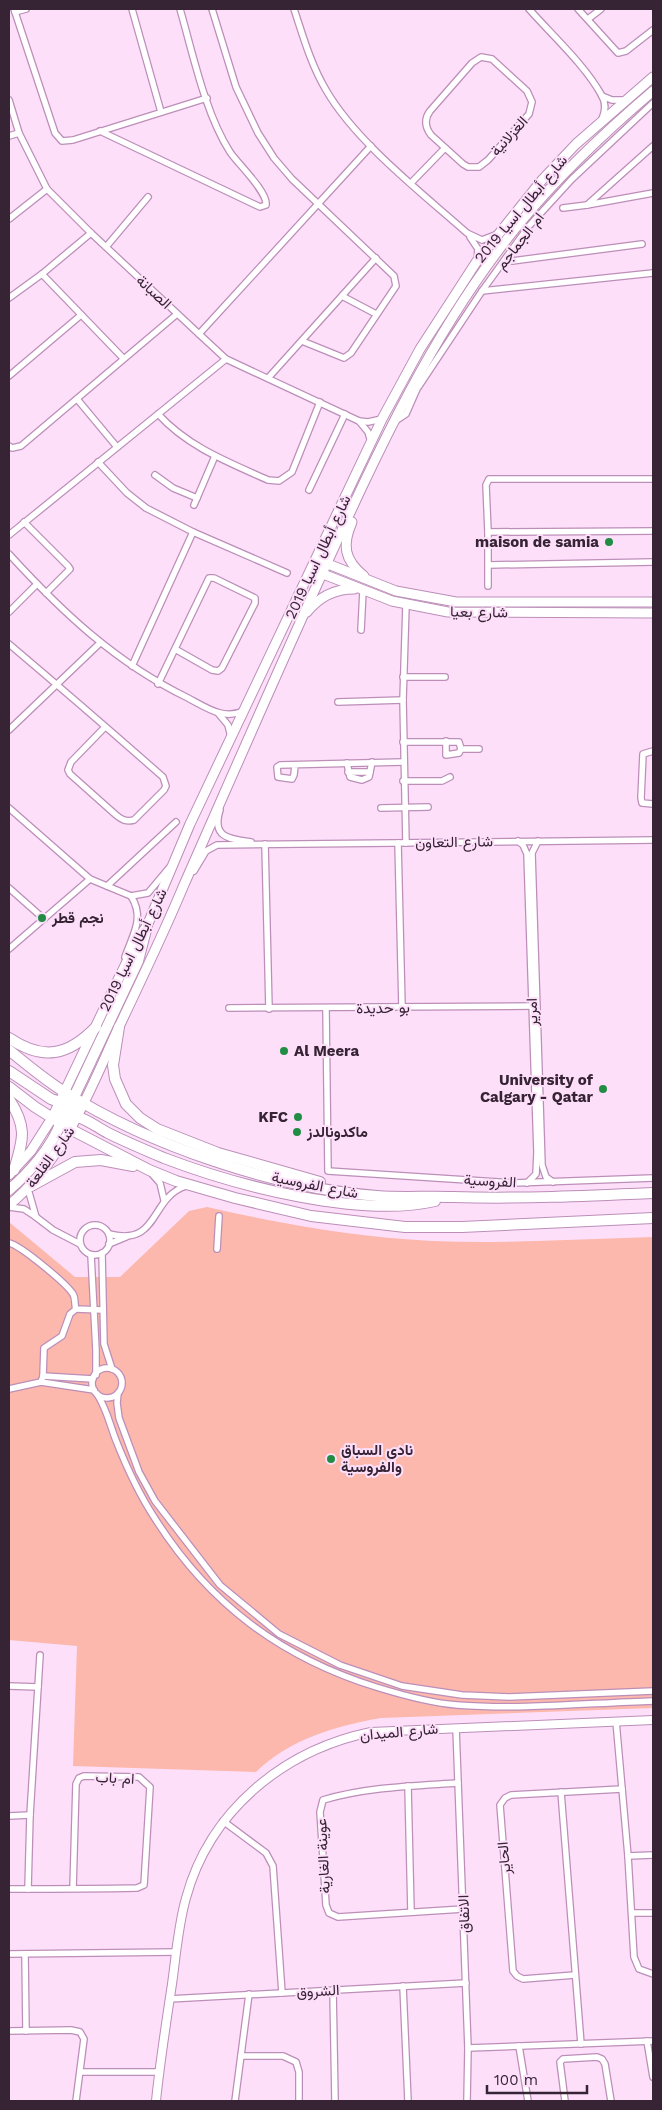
<svg xmlns="http://www.w3.org/2000/svg" width="662" height="2110" font-family="'Work Sans',Vazirmatn,sans-serif">
<style>
.green{fill:#fcb8ac}
.lines{fill:none;stroke-linecap:round;stroke-linejoin:round}
.minor-casing{stroke:#bc8eb8;stroke-width:8}
.tertiary-casing{stroke:#bc8eb8;stroke-width:10}
.secondary-casing{stroke:#bc8eb8;stroke-width:11}
.trunk-casing{stroke:#bc8eb8;stroke-width:12}
.minor{stroke:#fff;stroke-width:5.5}
.tertiary{stroke:#fff;stroke-width:8}
.secondary{stroke:#fff;stroke-width:9}
.trunk{stroke:#fff;stroke-width:10}
.poi-dot{fill:#218c43;stroke:#fddffa;stroke-width:2}
.labels{text-anchor:middle;dominant-baseline:central;stroke-width:4;stroke-linejoin:round;paint-order:stroke}
.street-label{font-size:15px;fill:#362435;stroke:#fddffa}
.poi-label{font-size:15px;font-weight:bold;fill:#362435;stroke:#fddffa;text-anchor:start}
</style>
<rect width="100%" height="100%" fill="#fddffa"/>
<path class="green" d="M207 1207C281 1224 356 1237 432 1241 506 1244 580 1239 653 1237V1708L381 1718C335 1726 290 1739 256 1772L73 1766 77 1646 9 1640V1222L75 1277H120L189 1211Z"/>
<g class="lines">
<defs>
<g id="minor">
<polyline points="14,9 55,133 62,141 73,140 207,98"/>
<polyline points="132,9 161,112"/>
<polyline points="212,9 236,87 258,133 274,158 292,179 394,276 396,286 351,353 344,358 302,341"/>
<path d="M294 9C303 36 311 65 326 90 356 142 422 193 467 233L482 240 495 235"/>
<path d="M529 9C552 35 586 66 602 96 606 103 605 112 602 119"/>
<polyline points="578,9 618,53 626,51 653,30"/>
<polyline points="15,12 26,9"/>
<polyline points="588,19 601,9"/>
<path d="M481 57 492 59 527 91 532 102 529 114 488 160 479 167H468L463 164 431 135C425 127 424 119 430 111L472 63Z"/>
<polyline points="602,96 612,100 625,100"/>
<polyline points="9,100 19,133 47,189 91,233 199,334 226,359 359,421 368,432 371,442"/>
<path d="M100 131 260 207 266 205C268 192 238 164 230 152 205 113 193 54 180 9"/>
<polyline points="9,136 19,133"/>
<polyline points="653,146 587,205 653,193"/>
<polyline points="411,183 445,148"/>
<polyline points="563,208 587,205"/>
<polyline points="9,219 47,189"/>
<polyline points="470,237 478,249 477,261"/>
<polyline points="106,247 148,197"/>
<polyline points="506,258 512,261 642,244"/>
<polyline points="42,274 123,358"/>
<polyline points="482,291 653,273"/>
<polyline points="342,296 376,314"/>
<polyline points="9,298 42,274 91,233"/>
<polyline points="199,334 371,146"/>
<polyline points="9,376 81,315"/>
<polyline points="269,377 376,258"/>
<polyline points="77,399 117,447"/>
<path d="M158 414C188 447 228 462 268 480L279 481 292 472 320 402"/>
<polyline points="397,420 406,414 417,389 482,291 529,226 572,179 653,103"/>
<polyline points="359,421 368,422 382,419"/>
<polyline points="9,446 12,448 21,446 177,314"/>
<polyline points="98,462 127,493 146,508 193,532 287,573"/>
<polyline points="155,475 173,488 197,498"/>
<polyline points="309,490 345,414"/>
<polyline points="194,505 215,456"/>
<polyline points="24,522 68,566 70,569 46,593"/>
<polyline points="488,532 653,531"/>
<polyline points="9,535 226,359"/>
<path d="M9 554C62 612 116 663 188 698 207 708 223 720 244 711"/>
<polyline points="489,565 653,562"/>
<polyline points="488,586 488,532 486,485 489,479 653,479"/>
<polyline points="9,612 37,584"/>
<polyline points="361,630 363,591"/>
<path d="M9 644C61 688 112 732 163 777L166 786 164 790 134 820C126 822 122 820 116 815L70 774 68 770 71 762 105 727"/>
<polyline points="132,666 193,532"/>
<polyline points="403,677 445,677"/>
<polyline points="158,684 209,578 214,578 255,598 255,603 222,668 218,671 212,670 175,649"/>
<polyline points="338,702 403,700"/>
<polyline points="218,713 228,725 231,737"/>
<polyline points="9,730 100,643"/>
<polyline points="446,741 446,755 459,753 461,749 479,749"/>
<polyline points="403,742 459,742 461,749"/>
<polyline points="653,751 643,754 641,798 642,803 653,804"/>
<polyline points="347,763 350,777 362,780 369,777 372,762"/>
<polyline points="295,765 294,775 292,779 278,777 277,767 280,765 403,762"/>
<polyline points="348,772 370,772"/>
<polyline points="403,781 442,781 450,777"/>
<polyline points="9,808 90,879 131,896 148,893 169,868"/>
<polyline points="381,808 428,807"/>
<path d="M220 810C211 838 230 839 251 842"/>
<polyline points="518,841 523,845 527,854 537,1152 536,1174 527,1183"/>
<polyline points="538,841 532,853 542,1165 546,1177 553,1182"/>
<polyline points="398,843 402,1007"/>
<polyline points="406,843 403,700 406,605"/>
<polyline points="265,844 269,1009"/>
<polyline points="194,871 206,851 217,845 653,840"/>
<polyline points="107,886 176,822"/>
<polyline points="9,888 44,919"/>
<polyline points="9,949 90,879"/>
<path d="M125 957C133 934 145 918 131 896"/>
<polyline points="229,1008 535,1006"/>
<polyline points="326,1009 328,1171 514,1183 653,1178"/>
<polyline points="152,1174 160,1183 164,1200"/>
<polyline points="9,1207 24,1209 36,1217 28,1189"/>
<polyline points="36,1217 53,1230 80,1244"/>
<circle cx="95" cy="1240" r="15"/>
<path d="M109 1234C160 1247 149 1198 186 1186"/>
<path d="M9 1243C20 1245 66 1283 73 1294 76 1299 74 1304 76 1309L102 1310"/>
<polyline points="109,1244 126,1237"/>
<polyline points="217,1249 219,1216"/>
<polyline points="102,1253 104,1344 112,1369"/>
<polyline points="91,1255 96,1350 96,1375"/>
<circle cx="107" cy="1383" r="15"/>
<polyline points="43,1376 93,1379"/>
<polyline points="41,1382 94,1390"/>
<polyline points="9,1389 41,1382 43,1376 44,1348 62,1336 70,1314 76,1309"/>
<polyline points="118,1393 117,1403 119,1418 139,1472 155,1501 220,1585 279,1634 340,1665 402,1686 462,1695 509,1697 653,1691"/>
<path d="M97 1394C107 1409 110 1426 117 1443 127 1468 139 1494 154 1517 208 1603 280 1657 376 1687 402 1695 430 1703 457 1705 522 1710 588 1703 653 1701"/>
<polyline points="9,1686 38,1687"/>
<polyline points="616,1721 628,1856 634,1957 639,1969 653,1974"/>
<polyline points="456,1728 468,2048 467,2101"/>
<path d="M458 1783C413 1786 367 1787 323 1800L320 1812 326 1905 329 1913 338 1917 463 1909"/>
<polyline points="408,1786 411,1912"/>
<polyline points="561,1792 581,2044"/>
<polyline points="9,1816 30,1815"/>
<polyline points="223,1821 266,1853 273,1866 282,1993"/>
<polyline points="628,1856 653,1855"/>
<path d="M9 1889C52 1889 94 1889 137 1888L144 1885 150 1787 139 1777 84 1776 79 1778 76 1784 73 1889"/>
<polyline points="28,1889 30,1815 40,1655"/>
<polyline points="632,1913 653,1913"/>
<polyline points="9,1954 176,1952"/>
<polyline points="25,1954 26,2031"/>
<polyline points="575,1975 523,1979 517,1976 513,1971 500,1805 505,1798 511,1795 622,1789"/>
<polyline points="403,1986 408,2101"/>
<polyline points="333,1990 335,2101"/>
<polyline points="169,1999 466,1983"/>
<polyline points="9,2031 71,2030 80,2032 84,2039 76,2101"/>
<polyline points="647,2041 653,2077"/>
<polyline points="519,2046 528,2101"/>
<polyline points="468,2048 653,2041"/>
<polyline points="241,2056 283,2056 296,2062 299,2072 299,2101"/>
<polyline points="80,2072 159,2072"/>
<polyline points="235,2101 249,1994"/>
<polyline points="565,2101 560,2062 563,2059 597,2057 602,2059 605,2064 611,2101"/>
</g>
<path id="tertiary" d="M156 2101C160 2062 166 2023 172 1984 176 1956 178 1926 186 1898 210 1810 284 1750 371 1732L653 1720"/>
<g id="secondary">
<path d="M352 522C342 545 344 560 364 576"/>
<polyline points="323,562 396,591 456,602 653,602"/>
<polyline points="318,572 392,601 448,612 653,613"/>
<path d="M307 612C319 597 335 589 354 589"/>
<polyline points="9,1175 31,1151 52,1118 113,990 139,937 147,926 190,824 382,419 420,349 477,261 542,180 576,144 653,77"/>
<path d="M9 1205C64 1160 89 1092 118 1029 140 982 163 935 183 887 229 783 274 679 321 576 377 453 433 329 519 224 559 175 605 132 653 91"/>
</g>
<g id="trunk">
<polyline points="119,1027 113,1065 115,1079 126,1104 140,1118 157,1129 218,1153 320,1182"/>
<path d="M9 1038C43 1061 68 1056 96 1027"/>
<path d="M9 1050C26 1064 44 1079 63 1091 150 1146 275 1188 377 1196 402 1198 427 1196 453 1197 519 1199 586 1196 653 1193"/>
<polyline points="9,1071 51,1099 68,1105"/>
<polyline points="9,1087 35,1107 70,1129 149,1170 176,1181 235,1198 311,1216 405,1227 462,1227 653,1218"/>
<path d="M9 1099C28 1128 23 1140 14 1170"/>
<path d="M52 1118C59 1117 67 1115 74 1116 86 1118 98 1128 108 1133 126 1142 145 1150 164 1158 237 1186 359 1218 435 1201"/>
<polyline points="70,1122 74,1097 138,961 147,926"/>
<polyline points="31,1186 75,1162 101,1160 133,1166"/>
<path d="M9 1190C29 1173 52 1147 61 1122 65 1113 64 1102 64 1091"/>
</g>
</defs>
<use href="#minor" class="minor-casing"/>
<use href="#tertiary" class="tertiary-casing"/>
<use href="#secondary" class="secondary-casing"/>
<use href="#trunk" class="trunk-casing"/>
<use href="#minor" class="minor"/>
<use href="#tertiary" class="tertiary"/>
<use href="#secondary" class="secondary"/>
<use href="#trunk" class="trunk"/>
</g>
<g class="poi-dot">
<circle cx="609" cy="542" r="5"/>
<circle cx="42" cy="918" r="5"/>
<circle cx="284" cy="1051" r="5"/>
<circle cx="603" cy="1089" r="5"/>
<circle cx="298" cy="1117" r="5"/>
<circle cx="297" cy="1132" r="5"/>
<circle cx="331" cy="1459" r="5"/>
</g>
<g class="labels">
<g class="street-label">
<text transform="translate(509 136) rotate(-48)">الغزلانية</text>
<text transform="translate(521 209) rotate(-50)">شارع أبطال اسيا 2019</text>
<text transform="translate(520 241) rotate(-52)">ام الجماجم</text>
<text transform="translate(154 292) rotate(43)">الصبانة</text>
<text transform="translate(318 557) rotate(-65)">شارع أبطال اسيا 2019</text>
<text transform="translate(479 612) rotate(1)">شارع بعيا</text>
<text transform="translate(454 842) rotate(-1)">شارع التعاون</text>
<text transform="translate(133 950) rotate(-64)">شارع أبطال اسيا 2019</text>
<text transform="translate(383 1008) rotate(-1)">بو حديدة</text>
<text transform="translate(532 1012) rotate(-92)">امرير</text>
<text transform="translate(50 1157) rotate(-54)">شارع القلعة</text>
<text transform="translate(490 1181) rotate(3)">الفروسية</text>
<text transform="translate(315 1185) rotate(11)">شارع الفروسية</text>
<text transform="translate(399 1732) rotate(-5)">شارع الميدان</text>
<text transform="translate(115 1778) rotate(3)">ام باب</text>
<text transform="translate(323 1856) rotate(-93)">عوينة الغارية</text>
<text transform="translate(504 1858) rotate(-95)">الحاير</text>
<text transform="translate(464 1914) rotate(-92)">الاتفاق</text>
<text transform="translate(318 1991) rotate(-3)">الشروق</text>
</g>
<g class="poi-label">
<text x="599" y="542" text-anchor="end">maison de samia</text>
<text x="52" y="918">نجم قطر</text>
<text x="294" y="1051">Al Meera</text>
<text x="593" y="1080" text-anchor="end">University of<tspan x="593" dy="17">Calgary - Qatar</tspan></text>
<text x="288" y="1117" text-anchor="end">KFC</text>
<text x="307" y="1132">ماكدونالدز</text>
<text x="341" y="1450">نادي السباق<tspan x="341" dy="17">والفروسية</tspan></text>
</g>
</g>
<rect width="662" height="2110" fill="none" stroke="#362435" stroke-width="20"/>
<path d="M487 2085v8h100v-8" fill="none" stroke="#362435" stroke-width="2.5"/>
<text x="494" y="2085" font-size="15" fill="#362435" stroke="#fddffa" stroke-width="4" paint-order="stroke">100 m</text>
</svg>
